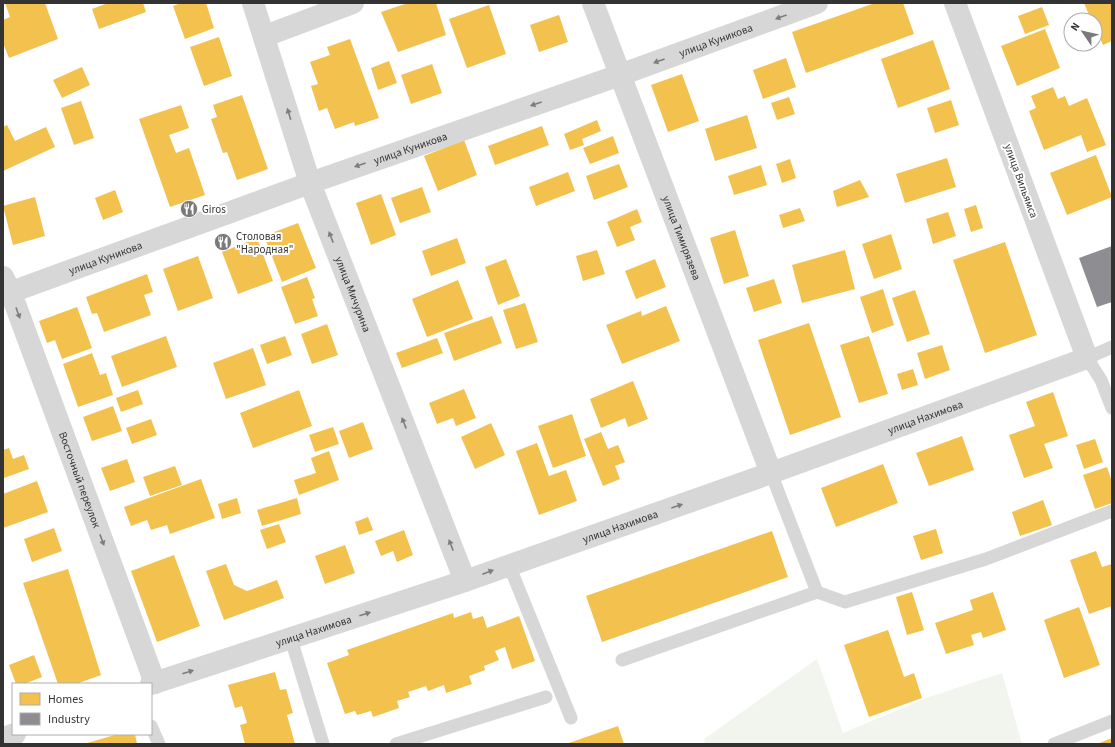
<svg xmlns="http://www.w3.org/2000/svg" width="1115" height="747" font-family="'Source Sans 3',sans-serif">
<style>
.green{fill:#f1f5ed}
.homes{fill:#f2c14e}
.industry{fill:#8d8d92}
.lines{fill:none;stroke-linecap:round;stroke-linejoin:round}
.lane{stroke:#d7d7d7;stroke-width:13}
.street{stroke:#d7d7d7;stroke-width:22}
.oneway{fill:#7d7d7d}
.labels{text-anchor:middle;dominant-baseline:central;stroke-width:4;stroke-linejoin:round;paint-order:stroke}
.street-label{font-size:11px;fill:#333;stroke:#fff}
.poi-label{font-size:11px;fill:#333;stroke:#fff;text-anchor:start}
</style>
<rect width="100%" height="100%" fill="#fff"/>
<polygon class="green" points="817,659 843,733 929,697 1002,673 1022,744 705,744 704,739"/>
<g class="homes">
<polygon points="5,3 45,3 58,39 9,58 3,43 3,20 10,17"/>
<polygon points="108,3 143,3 146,12 99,29 92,9"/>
<polygon points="181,3 206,3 214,28 185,39 173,6"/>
<polygon points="408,3 436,3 446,35 398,52 381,12"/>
<polygon points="875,3 903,3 914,34 806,73 792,32"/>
<polygon points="1084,3 1112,3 1112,41 1103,45 1095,28 1095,20 1091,20"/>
<polygon points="489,5 506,54 467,68 449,19"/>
<polygon points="1042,7 1049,25 1025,34 1018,16"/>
<polygon points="559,15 568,42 539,52 530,25"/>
<polygon points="1045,29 1060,68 1017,86 1001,46"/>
<polygon points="219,37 232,76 204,86 190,47"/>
<polygon points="350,39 379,118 355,126 354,122 335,129 327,108 319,111 311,86 318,84 310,62 330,55 327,47"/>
<polygon points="933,40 950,89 898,108 881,59"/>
<polygon points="786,58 796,87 763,99 753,70"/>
<polygon points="389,61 397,83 378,90 371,68"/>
<polygon points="432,64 442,93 411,104 401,75"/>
<polygon points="82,67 90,85 62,98 53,80"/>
<polygon points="682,74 699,121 668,132 651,85"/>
<polygon points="1053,87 1058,99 1065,96 1069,106 1087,98 1106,145 1087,152 1081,135 1044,150 1029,111 1036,108 1031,96"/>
<polygon points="242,95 268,169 237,180 227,152 223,153 211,119 217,117 213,105"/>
<polygon points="789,97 795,114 777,120 771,103"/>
<polygon points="951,100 959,125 935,133 927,108"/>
<polygon points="81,101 94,138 74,145 61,108"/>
<polygon points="181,105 189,128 169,135 176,153 189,148 205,195 170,207 139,119"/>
<polygon points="747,115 757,148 715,161 705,129"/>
<polygon points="597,120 601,131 582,139 584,145 570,150 564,134"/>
<polygon points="7,125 15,141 46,127 55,147 3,171 3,127"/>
<polygon points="542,126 549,145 495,165 488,146"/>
<polygon points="613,136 619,153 590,164 583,148"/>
<polygon points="464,140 477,175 438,191 424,156"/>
<polygon points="1096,155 1112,197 1067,215 1050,173"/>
<polygon points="947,158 956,187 905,203 896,174"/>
<polygon points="790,159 796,178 782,183 776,164"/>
<polygon points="619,164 628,187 594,200 586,176"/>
<polygon points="761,165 767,185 734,195 728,176"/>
<polygon points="568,172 575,191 536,206 529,187"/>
<polygon points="860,180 869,197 837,207 833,191"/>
<polygon points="422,187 431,212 400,223 391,198"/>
<polygon points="115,190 123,212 103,220 95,198"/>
<polygon points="381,194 396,235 371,245 356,203"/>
<polygon points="35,197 45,236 13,245 3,206"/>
<polygon points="976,205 983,228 971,232 964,209"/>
<polygon points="800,208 805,221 783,228 779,215"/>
<polygon points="637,209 642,222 630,227 635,240 617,247 607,222"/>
<polygon points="948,212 956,236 933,244 926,219"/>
<polygon points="298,223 316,268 282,282 264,236"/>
<polygon points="735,230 749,276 724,284 710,238"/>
<polygon points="891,234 902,269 874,279 862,244"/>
<polygon points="257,238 273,281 238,294 222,252"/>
<polygon points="457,238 466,263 431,276 422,251"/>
<polygon points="1005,242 1037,335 985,353 953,260"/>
<polygon points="597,250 605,274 583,281 576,256"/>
<polygon points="845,250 855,289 802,303 792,265"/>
<polygon points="198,256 213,298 178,311 163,269"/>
<polygon points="506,259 520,296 498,305 485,267"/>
<polygon points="655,259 666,287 636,299 625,271"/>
<polygon points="147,274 153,292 144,295 151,315 104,332 97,313 92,314 86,297"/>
<polygon points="307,277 315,298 312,299 318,316 295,324 281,287"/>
<polygon points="774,279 782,303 754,312 746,288"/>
<polygon points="458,280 473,319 427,337 412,299"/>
<polygon points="883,289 894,325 872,333 860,297"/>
<polygon points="915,290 930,334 907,342 892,298"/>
<polygon points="525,303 538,342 516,349 503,310"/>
<polygon points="666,306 680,341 622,364 606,325 641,311 642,316"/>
<polygon points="77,307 92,348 62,359 55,340 47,343 39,321"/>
<polygon points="492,316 502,343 454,361 444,333"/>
<polygon points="809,323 841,417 790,435 758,340"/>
<polygon points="327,324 338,355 312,364 301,334"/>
<polygon points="166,336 177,367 122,387 111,356"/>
<polygon points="285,336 292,355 267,364 260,345"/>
<polygon points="869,336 888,394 859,403 840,345"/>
<polygon points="437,338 443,353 402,368 396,353"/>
<polygon points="942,345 950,370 925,379 917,353"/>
<polygon points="253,348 266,385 226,399 213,363"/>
<polygon points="92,353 100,375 106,373 113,395 78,407 63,364"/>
<polygon points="913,369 918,385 902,390 897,374"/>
<polygon points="633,381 648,419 628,427 625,418 601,428 590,399"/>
<polygon points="464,389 476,418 456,426 453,418 437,424 429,403"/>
<polygon points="138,390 143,404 121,412 116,398"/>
<polygon points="299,390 312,426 253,448 240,413"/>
<polygon points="1053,392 1068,436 1044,444 1053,468 1024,478 1009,435 1035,426 1026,402"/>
<polygon points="113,406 122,431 92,441 83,417"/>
<polygon points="572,414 586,456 553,468 538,426"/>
<polygon points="151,419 157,435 132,444 126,428"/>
<polygon points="363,422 373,449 349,458 339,431"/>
<polygon points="491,423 505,455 475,469 461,437"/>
<polygon points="333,427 339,444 315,452 309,435"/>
<polygon points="601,432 608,449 618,445 625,462 615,466 620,479 603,486 584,439"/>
<polygon points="962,436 974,470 929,486 916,453"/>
<polygon points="1095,439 1103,462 1084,469 1076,445"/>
<polygon points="537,443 549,476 566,470 577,501 539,515 516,451"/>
<polygon points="9,448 13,459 24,455 29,469 4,478 3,450"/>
<polygon points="329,451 339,480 299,495 294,480 316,473 311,458"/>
<polygon points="127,459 135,482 110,491 101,468"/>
<polygon points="883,464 898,503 836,527 821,488"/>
<polygon points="175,466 182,485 150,496 143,477"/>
<polygon points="1107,467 1112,482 1112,503 1095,509 1083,475"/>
<polygon points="201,479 215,518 170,534 167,525 151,530 147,520 131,526 124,507"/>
<polygon points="37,481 48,512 3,528 3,494"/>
<polygon points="237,498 241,513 222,519 218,504"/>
<polygon points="297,498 301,514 262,526 257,510"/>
<polygon points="1043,500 1052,525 1020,536 1012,512"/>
<polygon points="368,517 373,530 359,535 355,522"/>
<polygon points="279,524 286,542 267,549 260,530"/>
<polygon points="54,528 62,551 32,562 24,539"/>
<polygon points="936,529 943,553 921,560 913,536"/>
<polygon points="404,530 413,555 397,562 393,551 381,556 375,541"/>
<polygon points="772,531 788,577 602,642 586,596"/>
<polygon points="345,545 355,573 325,584 315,556"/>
<polygon points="1096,551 1102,567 1112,564 1112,606 1089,614 1070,560"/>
<polygon points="174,555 200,626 157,642 131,571"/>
<polygon points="226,564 234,585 247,591 277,580 284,598 224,620 206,571"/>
<polygon points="68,569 101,675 76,684 58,684 23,583"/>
<polygon points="912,592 924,630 907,635 896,597"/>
<polygon points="993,592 1006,630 983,638 981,632 971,635 974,645 946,654 935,623 973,610 970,600"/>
<polygon points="1079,607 1100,665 1064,678 1044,620"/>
<polygon points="471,612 473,619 483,616 487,628 519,616 535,661 512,669 505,647 495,651 499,660 484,666 485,670 469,676 472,684 446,693 444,685 428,691 426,686 408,692 410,697 397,701 399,708 373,717 371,711 357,715 355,711 345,714 327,663 349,655 347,650 453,613 454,618"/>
<polygon points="888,630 904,677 914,673 922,698 869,717 844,645"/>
<polygon points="34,655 42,677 24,684 16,684 9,665"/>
<polygon points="275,672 280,690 286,689 293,713 287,715 295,744 245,744 240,725 247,723 242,706 235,708 228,685"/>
<polygon points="618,726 624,744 566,744"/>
<polygon points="118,734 135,734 137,744 84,744"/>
<polygon points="1112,738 1112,744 1097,744"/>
</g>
<polygon class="industry" points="1112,246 1112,302 1097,307 1079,258"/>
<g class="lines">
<g class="lane">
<polyline points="1112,347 1087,358 1101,380 1112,408"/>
<polyline points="771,473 817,592 845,602 986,559 1112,511"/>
<polyline points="509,565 571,718"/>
<polyline points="291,639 323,744"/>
<polyline points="622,660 817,592"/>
<polyline points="151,726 159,744"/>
<polyline points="396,744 546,697"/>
<polyline points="1054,744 1112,721"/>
</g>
<g class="street">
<path id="s1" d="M253 3 310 183 465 581"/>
<path id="s2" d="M593 3 771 473"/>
<polyline points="265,36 353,3"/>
<path id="s3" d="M3 277 11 293 155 683"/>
<path id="s4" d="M3 295 310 183 620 75 817 3"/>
<path id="s5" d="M151 684 465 581 771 473 1087 358 955 3"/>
<polyline points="3,738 15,734"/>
</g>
</g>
<defs><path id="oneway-solid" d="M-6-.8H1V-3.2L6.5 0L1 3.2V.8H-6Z"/></defs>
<g class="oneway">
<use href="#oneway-solid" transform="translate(781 17) rotate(160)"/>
<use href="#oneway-solid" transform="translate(659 61) rotate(160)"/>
<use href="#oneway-solid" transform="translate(536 104) rotate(161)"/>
<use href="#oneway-solid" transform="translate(289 114) rotate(-107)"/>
<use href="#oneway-solid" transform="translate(360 165) rotate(161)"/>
<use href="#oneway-solid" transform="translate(331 237) rotate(-111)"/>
<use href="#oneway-solid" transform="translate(18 313) rotate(70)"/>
<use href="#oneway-solid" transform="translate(404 423) rotate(-111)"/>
<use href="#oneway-solid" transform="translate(677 506) rotate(-19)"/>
<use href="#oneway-solid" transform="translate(102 540) rotate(70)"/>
<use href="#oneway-solid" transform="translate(451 545) rotate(-111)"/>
<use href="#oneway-solid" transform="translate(488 572) rotate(-21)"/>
<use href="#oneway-solid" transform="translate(365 614) rotate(-18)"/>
<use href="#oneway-solid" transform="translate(188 672) rotate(-18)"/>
</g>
<defs>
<symbol id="restaurant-disc" viewBox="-11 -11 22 22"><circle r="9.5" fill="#7a7a7a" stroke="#fff"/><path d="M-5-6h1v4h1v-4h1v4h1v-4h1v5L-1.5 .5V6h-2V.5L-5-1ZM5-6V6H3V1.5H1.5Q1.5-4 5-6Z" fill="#fff"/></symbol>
</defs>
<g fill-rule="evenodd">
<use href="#restaurant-disc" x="179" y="199" width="20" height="20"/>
<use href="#restaurant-disc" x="213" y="232" width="20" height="20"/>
</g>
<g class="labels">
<g class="street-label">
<text stroke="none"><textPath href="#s4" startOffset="757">улица Куникова</textPath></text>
<text stroke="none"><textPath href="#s4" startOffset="433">улица Куникова</textPath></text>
<text transform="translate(1021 181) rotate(70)">улица Вильямса</text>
<text stroke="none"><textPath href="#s2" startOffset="251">улица Тимирязева</textPath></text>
<text stroke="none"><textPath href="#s4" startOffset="109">улица Куникова</textPath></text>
<text stroke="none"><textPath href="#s1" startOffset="308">улица Мичурина</textPath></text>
<text stroke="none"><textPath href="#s5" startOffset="819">улица Нахимова</textPath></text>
<text stroke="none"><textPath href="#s3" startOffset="217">Восточный переулок</textPath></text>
<text stroke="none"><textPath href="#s5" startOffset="495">улица Нахимова</textPath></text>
<text stroke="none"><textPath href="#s5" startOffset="171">улица Нахимова</textPath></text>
</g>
<g class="poi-label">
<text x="202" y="209">Giros</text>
<text x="236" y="236">Столовая<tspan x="236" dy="13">"Народная"</tspan></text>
</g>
</g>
<rect width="1115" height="747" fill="none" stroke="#333333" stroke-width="8"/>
<rect x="12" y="683" width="140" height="52" fill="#ffffff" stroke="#adadad"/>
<rect x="20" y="693" width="20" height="12" fill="#f2c14e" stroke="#adadad"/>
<text x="48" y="703" font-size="12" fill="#333333">Homes</text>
<rect x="20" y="713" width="20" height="12" fill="#8d8d92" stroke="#adadad"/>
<text x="48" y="723" font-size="12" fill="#333333">Industry</text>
<g transform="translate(1083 32) rotate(304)"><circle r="19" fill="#ffffff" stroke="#adadad"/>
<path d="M0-3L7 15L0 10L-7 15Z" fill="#7a7a7a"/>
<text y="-6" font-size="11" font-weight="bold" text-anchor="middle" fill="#333333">N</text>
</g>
</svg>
